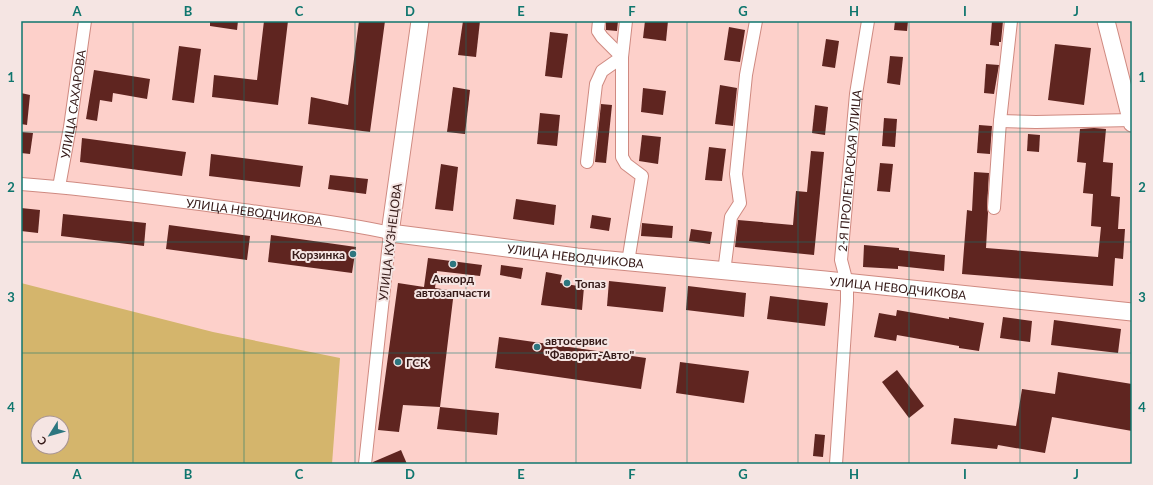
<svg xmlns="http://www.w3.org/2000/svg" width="1153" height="485" font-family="Lato,sans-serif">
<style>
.green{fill:#d4b56c;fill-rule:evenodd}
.building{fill:#5f2520}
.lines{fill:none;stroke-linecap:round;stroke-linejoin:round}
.minor-casing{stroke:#cf8a81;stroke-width:14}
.secondary-casing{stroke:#cf8a81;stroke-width:19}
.minor{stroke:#fff;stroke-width:12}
.secondary{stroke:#fff;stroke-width:17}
.grid{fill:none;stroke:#0f766e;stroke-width:1;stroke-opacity:0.55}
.poi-dot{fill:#2d767f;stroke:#f5e5e3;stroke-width:1.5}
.labels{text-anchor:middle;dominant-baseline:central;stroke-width:4;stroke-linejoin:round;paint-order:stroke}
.street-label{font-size:12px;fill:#351a18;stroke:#f5e5e3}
.poi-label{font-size:12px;font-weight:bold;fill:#351a18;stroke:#f5e5e3;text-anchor:start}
.neatline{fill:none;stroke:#0f766e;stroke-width:1.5}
.grid-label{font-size:13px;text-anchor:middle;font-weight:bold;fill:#0f766e}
</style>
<rect width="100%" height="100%" fill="#fdd0ca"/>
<path class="green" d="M21 283 213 332 340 358 332 464H21ZM38 423H62V447H38Z"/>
<g class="building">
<polygon points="210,21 238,21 237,30 210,26"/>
<polygon points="264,21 288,21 278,105 212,97 214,75 257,80"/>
<polygon points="359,21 385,21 370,132 308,124 311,97 348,105"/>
<polygon points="463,21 480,21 476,57 458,55"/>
<polygon points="606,21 618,21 617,31 606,30"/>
<polygon points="645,21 668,21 666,41 643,38"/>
<polygon points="895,21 908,21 907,31 894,30"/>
<polygon points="992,21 1003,21 1001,42 999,42 999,46 990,45"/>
<polygon points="729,27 745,30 740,62 724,60"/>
<polygon points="550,32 568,34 562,78 545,76"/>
<polygon points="826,39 839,41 835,68 822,66"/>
<polygon points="1055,44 1091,48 1084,105 1048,100"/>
<polygon points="179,46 201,49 194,103 172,100"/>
<polygon points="890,56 903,57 900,85 887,83"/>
<polygon points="986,64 999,65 994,94 984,93"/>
<polygon points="94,70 150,79 147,99 113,93 112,102 100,100 97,121 86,119"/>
<polygon points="720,85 737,88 733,126 715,124"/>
<polygon points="453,87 470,90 465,134 447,132"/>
<polygon points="643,88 666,91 663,115 641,112"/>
<polygon points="21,93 30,95 27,125 21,124"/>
<polygon points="601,104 612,105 606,163 595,162"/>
<polygon points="815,105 828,107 825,135 812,133"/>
<polygon points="540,113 560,115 557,146 537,144"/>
<polygon points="884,118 897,119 895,147 882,146"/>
<polygon points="979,125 992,126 990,154 977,153"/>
<polygon points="1094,128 1106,129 1103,162 1113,163 1111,196 1120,197 1118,229 1125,229 1123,259 1115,258 1113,286 962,274 967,210 972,211 974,172 989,173 987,207 988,213 986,248 1098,257 1101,227 1091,226 1093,194 1083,193 1086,163 1077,162 1080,129"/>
<polygon points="21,132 33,133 30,154 21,153"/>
<polygon points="1028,134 1040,135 1039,152 1027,151"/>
<polygon points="642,135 661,137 658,164 639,161"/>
<polygon points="82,138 186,152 182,176 80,162"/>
<polygon points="709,147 726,149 722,181 705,180"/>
<polygon points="811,151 824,152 814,255 735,247 738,220 793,225 796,191 807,192"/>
<polygon points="211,154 303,166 300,187 209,176"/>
<polygon points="880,163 893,164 890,192 877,191"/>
<polygon points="441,164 458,167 453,211 435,209"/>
<polygon points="330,175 368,179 366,194 328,189"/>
<polygon points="516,199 556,205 554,225 513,219"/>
<polygon points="21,208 40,210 38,233 21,231"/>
<polygon points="63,214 146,223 144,246 61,236"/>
<polygon points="592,215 611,218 609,231 590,228"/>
<polygon points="642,223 673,226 672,238 641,236"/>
<polygon points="169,225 250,236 247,260 166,249"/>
<polygon points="691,229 712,232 710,244 689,241"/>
<polygon points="271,235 356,247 352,273 268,262"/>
<polygon points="864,245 899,248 899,250 945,255 944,271 898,266 898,269 863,267"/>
<polygon points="428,258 482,265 480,276 437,271 435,288 454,291 440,407 403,405 399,432 378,430 398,283 424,287"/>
<polygon points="501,265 523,268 521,279 500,275"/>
<polygon points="546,272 562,275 560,283 584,287 582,310 541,305"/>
<polygon points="609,281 666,287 663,312 607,306"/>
<polygon points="688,286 746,293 744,317 686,310"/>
<polygon points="770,296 828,303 825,326 767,319"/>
<polygon points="897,310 949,319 949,317 984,323 979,351 959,348 959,346 897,335 896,341 874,337 879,313 896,316"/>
<polygon points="1003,317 1032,321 1030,342 1000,338"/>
<polygon points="1054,320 1121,329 1118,353 1051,345"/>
<polygon points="499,337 646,358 641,389 495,368"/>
<polygon points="680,362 749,371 744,403 676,393"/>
<polygon points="897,370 924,406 909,418 882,382"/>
<polygon points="1058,372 1132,384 1132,431 1052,417 1045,453 998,445 997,449 951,444 954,418 1016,426 1022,389 1055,394"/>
<polygon points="440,407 499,413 497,435 437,429"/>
<polygon points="815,434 825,435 823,457 813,456"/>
<polygon points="401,450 407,464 373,464 373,462"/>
</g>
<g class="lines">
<defs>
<g id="minor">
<polyline points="626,21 622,57 622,157 626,164 642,176 628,262"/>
<polyline points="1000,121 1036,122 1132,120"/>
<polyline points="587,162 596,84 602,71 622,57 602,37 598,31 599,21"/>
<path id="s1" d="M21 184C91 189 160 199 230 208 283 216 337 221 390 233L365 464"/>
<path id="s2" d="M59 187 70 127 85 21"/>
<polyline points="994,208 1000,121 1011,21"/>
<polyline points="724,272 731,217 740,203 736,174 746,75 756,21"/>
<path id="s3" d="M836 464 847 301V283L841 260 856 94 868 21"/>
</g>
<g id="secondary">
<path id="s4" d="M420 21 390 233 577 257 825 280 1132 312"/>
<polyline points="1106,21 1132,123"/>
</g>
</defs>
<use href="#minor" class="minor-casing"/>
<use href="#secondary" class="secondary-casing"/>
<use href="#minor" class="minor"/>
<use href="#secondary" class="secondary"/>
</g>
<path class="grid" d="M133 21V464M244 21V464M355 21V464M466 21V464M576 21V464M687 21V464M798 21V464M909 21V464M1020 21V464M21 132H1132M21 242H1132M21 353H1132"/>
<g class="poi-dot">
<circle cx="353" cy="254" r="4"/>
<circle cx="453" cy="264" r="4"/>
<circle cx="567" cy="283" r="4"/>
<circle cx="537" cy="347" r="4"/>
<circle cx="398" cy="362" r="4"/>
</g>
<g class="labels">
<g class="street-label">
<text stroke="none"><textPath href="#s2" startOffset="84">УЛИЦА САХАРОВА</textPath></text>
<text stroke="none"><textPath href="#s3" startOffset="295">2-Я ПРОЛЕТАРСКАЯ УЛИЦА</textPath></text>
<text stroke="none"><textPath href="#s1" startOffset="235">УЛИЦА НЕВОДЧИКОВА</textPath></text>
<text transform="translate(390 242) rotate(-83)">УЛИЦА КУЗНЕЦОВА</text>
<text stroke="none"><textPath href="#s4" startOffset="401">УЛИЦА НЕВОДЧИКОВА</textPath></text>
<text stroke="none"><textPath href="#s4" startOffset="725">УЛИЦА НЕВОДЧИКОВА</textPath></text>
</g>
<g class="poi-label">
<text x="345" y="254" text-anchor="end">Корзинка</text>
<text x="453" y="278" text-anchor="middle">Аккорд<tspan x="453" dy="14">автозапчасти</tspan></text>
<text x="575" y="283">Топаз</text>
<text x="545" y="340">автосервис<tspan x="545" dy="14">"Фаворит-Авто"</tspan></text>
<text x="406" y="362">ГСК</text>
</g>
</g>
<rect width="1153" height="485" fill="none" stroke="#f5e5e3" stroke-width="44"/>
<g transform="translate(50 435) rotate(233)"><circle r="19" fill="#f5e5e3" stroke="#a89492"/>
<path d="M0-3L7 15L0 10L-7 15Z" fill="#2d767f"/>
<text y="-6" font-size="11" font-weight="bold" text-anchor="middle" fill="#351a18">С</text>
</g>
<rect x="22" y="22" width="1109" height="441" class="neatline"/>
<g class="grid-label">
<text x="77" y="16">A</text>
<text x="188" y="16">B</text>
<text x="299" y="16">C</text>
<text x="410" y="16">D</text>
<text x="521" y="16">E</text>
<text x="632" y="16">F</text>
<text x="743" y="16">G</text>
<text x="854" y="16">H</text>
<text x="965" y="16">I</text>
<text x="1076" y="16">J</text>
<text x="11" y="82">1</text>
<text x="1142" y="82">1</text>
<text x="11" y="192">2</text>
<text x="1142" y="192">2</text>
<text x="11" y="302">3</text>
<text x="1142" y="302">3</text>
<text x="11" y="412">4</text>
<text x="1142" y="412">4</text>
<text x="77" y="479">A</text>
<text x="188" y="479">B</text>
<text x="299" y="479">C</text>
<text x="410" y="479">D</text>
<text x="521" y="479">E</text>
<text x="632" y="479">F</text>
<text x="743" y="479">G</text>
<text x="854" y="479">H</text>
<text x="965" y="479">I</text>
<text x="1076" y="479">J</text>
</g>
</svg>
